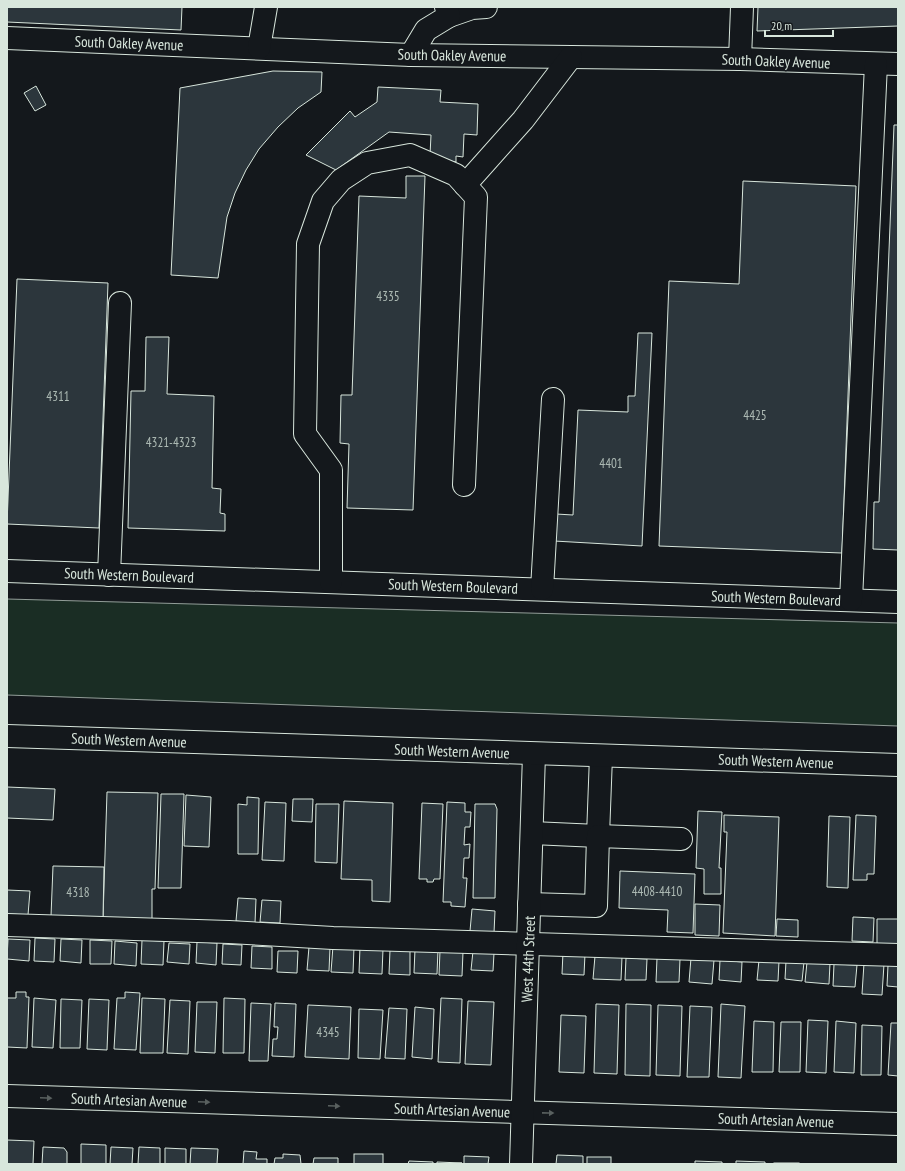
<svg xmlns="http://www.w3.org/2000/svg" width="905" height="1171" font-family="'PT Sans Narrow',sans-serif">
<style>
.green{fill:#1a2d24;stroke:#939e99}
.building{fill:#2c363c;stroke:#d8e6dc}
.lines{fill:none;stroke-linecap:round;stroke-linejoin:round}
.minor-casing{stroke:#d8e6dc;stroke-width:24}
.major-casing{stroke:#d8e6dc;stroke-width:24}
.minor{stroke:#14181c;stroke-width:22}
.major{stroke:#14181c;stroke-width:22}
.oneway{fill:#59605f}
.labels{text-anchor:middle;dominant-baseline:central;stroke-width:3;stroke-linejoin:round;paint-order:stroke}
.number-label{font-size:13px;fill:#adbab4}
.street-label{font-size:15px;fill:#d8e6dc;stroke:#14181c}
</style>
<rect width="100%" height="100%" fill="#14181c"/>
<polygon class="green" points="7,599 898,623 898,726 7,695"/>
<g class="building">
<polygon points="7,7 182,7 181,30 7,22"/>
<polygon points="758,7 898,7 898,26 757,31"/>
<polygon points="273,71 322,72 321,92 298,108 278,127 259,149 246,170 235,193 227,217 218,278 171,275 180,88"/>
<polygon points="36,86 46,105 35,111 24,93"/>
<polygon points="378,87 441,90 440,102 478,104 477,135 464,134 463,157 456,156 456,162 435,160 430,155 431,135 389,132 336,170 306,155 350,111 355,117 377,102"/>
<polygon points="894,125 898,125 898,550 873,549 874,502 879,502"/>
<polygon points="406,176 425,176 413,510 347,508 349,444 340,443 341,395 352,395 359,196 406,198"/>
<polygon points="743,181 856,186 842,553 659,546 669,281 739,284"/>
<polygon points="17,279 108,283 99,528 7,524"/>
<polygon points="638,333 652,333 642,546 554,541 556,514 573,515 578,410 628,412 628,396 635,396"/>
<polygon points="146,337 169,337 167,394 214,396 212,488 221,489 220,513 225,514 225,531 128,528 131,391 145,391"/>
<polygon points="7,787 55,789 53,820 7,818"/>
<polygon points="107,792 158,793 155,889 152,889 152,919 103,918"/>
<polygon points="161,794 184,794 181,888 158,888"/>
<polygon points="186,795 211,797 209,847 184,846"/>
<polygon points="247,797 259,798 258,854 238,854 238,804 247,805"/>
<polygon points="293,799 313,799 312,822 292,821"/>
<polygon points="344,801 393,803 390,902 372,901 372,880 341,879"/>
<polygon points="265,802 286,803 284,861 262,860"/>
<polygon points="447,802 465,803 465,812 471,812 470,827 465,827 464,845 470,844 469,858 464,858 463,878 467,878 465,907 451,906 451,902 443,902"/>
<polygon points="422,803 443,804 440,879 434,879 433,882 427,882 427,879 419,879"/>
<polygon points="316,804 339,804 337,863 315,862"/>
<polygon points="475,804 495,804 497,809 495,898 473,898"/>
<polygon points="698,811 722,812 719,868 721,868 721,894 704,894 704,869 696,868"/>
<polygon points="724,815 779,817 775,936 723,933 727,832 724,832"/>
<polygon points="856,815 876,816 874,874 867,874 867,880 853,880"/>
<polygon points="829,816 850,817 848,888 827,887"/>
<polygon points="53,866 104,867 103,918 51,916"/>
<polygon points="620,871 695,874 693,933 667,932 668,910 619,908"/>
<polygon points="7,890 30,891 28,915 7,914"/>
<polygon points="238,898 256,899 255,923 236,921"/>
<polygon points="262,900 281,901 280,923 260,922"/>
<polygon points="695,904 720,905 719,936 695,935"/>
<polygon points="472,909 495,911 494,933 470,931"/>
<polygon points="853,917 874,918 873,942 852,941"/>
<polygon points="777,919 798,920 798,937 776,936"/>
<polygon points="877,919 898,919 898,945 877,944"/>
<polygon points="35,938 55,939 54,962 34,961"/>
<polygon points="8,939 30,940 29,961 7,959"/>
<polygon points="61,939 82,940 81,963 60,961"/>
<polygon points="90,940 112,941 111,964 90,964"/>
<polygon points="142,940 164,941 163,965 141,964"/>
<polygon points="115,941 137,943 136,966 114,964"/>
<polygon points="197,942 217,943 216,965 196,963"/>
<polygon points="169,943 190,944 189,964 167,962"/>
<polygon points="223,944 242,945 241,965 222,964"/>
<polygon points="252,946 272,947 272,969 251,968"/>
<polygon points="333,946 354,947 353,973 331,972"/>
<polygon points="309,947 330,948 329,971 307,970"/>
<polygon points="360,947 383,949 382,974 359,973"/>
<polygon points="415,949 438,950 437,974 414,973"/>
<polygon points="390,950 410,950 410,975 389,974"/>
<polygon points="278,951 298,951 297,973 277,972"/>
<polygon points="440,951 463,952 462,976 439,975"/>
<polygon points="473,951 494,953 493,971 471,970"/>
<polygon points="563,952 585,954 584,975 562,974"/>
<polygon points="595,956 622,957 621,980 593,979"/>
<polygon points="626,958 647,959 646,980 625,980"/>
<polygon points="657,958 680,959 679,982 656,982"/>
<polygon points="691,958 714,960 712,984 689,982"/>
<polygon points="720,960 742,962 741,982 719,980"/>
<polygon points="759,960 779,961 778,981 757,980"/>
<polygon points="786,961 804,962 802,981 785,979"/>
<polygon points="807,962 830,963 829,984 805,982"/>
<polygon points="864,963 884,964 882,995 862,994"/>
<polygon points="834,964 857,965 855,987 833,986"/>
<polygon points="888,965 898,966 898,987 887,986"/>
<polygon points="16,992 26,992 26,997 29,997 27,1048 7,1047 7,998 16,998"/>
<polygon points="125,992 140,993 136,1050 114,1049 117,998 125,998"/>
<polygon points="34,998 56,1000 53,1048 32,1047"/>
<polygon points="142,998 165,999 163,1053 140,1053"/>
<polygon points="224,998 245,999 244,1053 223,1053"/>
<polygon points="441,998 462,999 460,1063 438,1062"/>
<polygon points="61,999 82,1000 80,1048 60,1048"/>
<polygon points="89,999 109,1000 107,1050 87,1049"/>
<polygon points="170,1000 190,1001 188,1054 167,1053"/>
<polygon points="468,1001 494,1002 491,1065 465,1064"/>
<polygon points="197,1002 217,1002 215,1053 195,1052"/>
<polygon points="251,1003 271,1004 268,1061 249,1061"/>
<polygon points="275,1003 296,1004 294,1057 272,1056 273,1039 277,1039 278,1027 274,1027"/>
<polygon points="596,1004 619,1005 617,1074 594,1073"/>
<polygon points="626,1004 651,1005 650,1076 625,1075"/>
<polygon points="721,1004 745,1006 741,1078 718,1077"/>
<polygon points="308,1005 351,1007 349,1059 305,1057"/>
<polygon points="658,1005 682,1006 680,1076 656,1075"/>
<polygon points="690,1006 712,1007 709,1077 687,1077"/>
<polygon points="415,1007 434,1009 432,1059 412,1057"/>
<polygon points="389,1008 407,1009 405,1059 385,1058"/>
<polygon points="359,1009 383,1010 380,1059 358,1058"/>
<polygon points="561,1015 586,1016 584,1073 559,1072"/>
<polygon points="808,1020 828,1021 826,1073 806,1072"/>
<polygon points="754,1021 774,1022 773,1072 752,1072"/>
<polygon points="836,1021 856,1023 854,1073 834,1072"/>
<polygon points="781,1022 801,1022 800,1072 779,1072"/>
<polygon points="891,1023 898,1023 898,1076 888,1075"/>
<polygon points="862,1025 882,1026 881,1075 861,1075"/>
<polygon points="7,1140 34,1141 33,1164 7,1164"/>
<polygon points="81,1144 106,1145 106,1164 81,1164"/>
<polygon points="43,1147 64,1148 67,1152 67,1164 42,1164"/>
<polygon points="111,1147 133,1148 132,1164 110,1164"/>
<polygon points="139,1147 160,1148 160,1164 138,1164"/>
<polygon points="165,1148 186,1149 186,1164 165,1164"/>
<polygon points="191,1148 218,1149 217,1164 190,1164"/>
<polygon points="244,1151 257,1152 256,1159 267,1159 267,1164 243,1164"/>
<polygon points="283,1154 300,1155 301,1164 274,1164 275,1158 283,1158"/>
<rect x="354" y="1154" width="29" height="10"/>
<polygon points="557,1155 583,1156 583,1164 556,1164"/>
<polygon points="464,1156 489,1157 488,1164 464,1164"/>
<rect x="587" y="1157" width="24" height="7"/>
<polygon points="314,1158 338,1158 338,1164 313,1164"/>
<polygon points="409,1161 433,1162 433,1164 408,1164"/>
<polygon points="695,1161 722,1162 722,1164 695,1164"/>
<polygon points="736,1161 765,1162 765,1164 736,1164"/>
<polygon points="437,1162 462,1163 437,1164"/>
<rect x="774" y="1163" width="25" height="1"/>
</g>
<g class="lines">
<defs>
<g id="minor">
<polyline points="449,16 472,8 486,7"/>
<polyline points="7,38 411,55 740,59 898,64"/>
<polyline points="259,48 266,7"/>
<polyline points="411,55 426,30 449,16 446,7"/>
<polyline points="740,59 742,7"/>
<polyline points="465,185 523,120 571,57"/>
<polyline points="7,571 898,602"/>
<polyline points="109,575 120,303"/>
<polyline points="331,582 331,470 305,434 308,244 323,201 341,180 367,163 410,155 456,175 476,197 464,485"/>
<polyline points="542,589 553,399"/>
<polyline points="851,600 876,64"/>
<polyline points="532,833 598,836 601,756"/>
<polyline points="529,904 596,906 598,836 681,839"/>
<polyline points="7,925 229,932 333,938 898,955"/>
<polyline points="7,1096 898,1124"/>
<polyline points="521,1164 534,754"/>
</g>
<polyline id="major" points="7,736 898,765"/>
</defs>
<use href="#minor" class="minor-casing"/>
<use href="#major" class="major-casing"/>
<use href="#minor" class="minor"/>
<use href="#major" class="major"/>
</g>
<defs><path id="oneway-solid" d="M-6-.8H1V-3.2L6.5 0L1 3.2V.8H-6Z"/></defs>
<g class="oneway">
<use href="#oneway-solid" transform="translate(46 1098) rotate(2)"/>
<use href="#oneway-solid" transform="translate(204 1102) rotate(2)"/>
<use href="#oneway-solid" transform="translate(334 1106) rotate(2)"/>
<use href="#oneway-solid" transform="translate(548 1113) rotate(1)"/>
</g>
<g class="labels">
<g class="number-label">
<text x="388" y="296">4335</text>
<text x="58" y="396">4311</text>
<text x="755" y="415">4425</text>
<text x="171" y="442">4321-4323</text>
<text x="611" y="463">4401</text>
<text x="657" y="891">4408-4410</text>
<text x="78" y="892">4318</text>
<text x="328" y="1032">4345</text>
</g>
<g class="street-label">
<text transform="translate(129 43) rotate(2)">South Oakley Avenue</text>
<text transform="translate(452 55) rotate(1)">South Oakley Avenue</text>
<text transform="translate(776 61) rotate(2)">South Oakley Avenue</text>
<text transform="translate(129 575) rotate(2)">South Western Boulevard</text>
<text transform="translate(453 586) rotate(2)">South Western Boulevard</text>
<text transform="translate(776 598) rotate(2)">South Western Boulevard</text>
<text transform="translate(129 740) rotate(2)">South Western Avenue</text>
<text transform="translate(452 751) rotate(2)">South Western Avenue</text>
<text transform="translate(776 761) rotate(2)">South Western Avenue</text>
<text transform="translate(528 959) rotate(-88)">West 44th Street</text>
<text transform="translate(129 1100) rotate(2)">South Artesian Avenue</text>
<text transform="translate(452 1110) rotate(2)">South Artesian Avenue</text>
<text transform="translate(776 1120) rotate(2)">South Artesian Avenue</text>
</g>
</g>
<rect width="905" height="1171" fill="none" stroke="#d8e6dc" stroke-width="16"/>
<path d="M765 30v6h68v-6" fill="none" stroke="#d8e6dc" stroke-width="2"/>
<text x="771" y="30" font-size="12" fill="#d8e6dc" stroke="#14181c" stroke-width="3" paint-order="stroke">20 m</text>
</svg>
